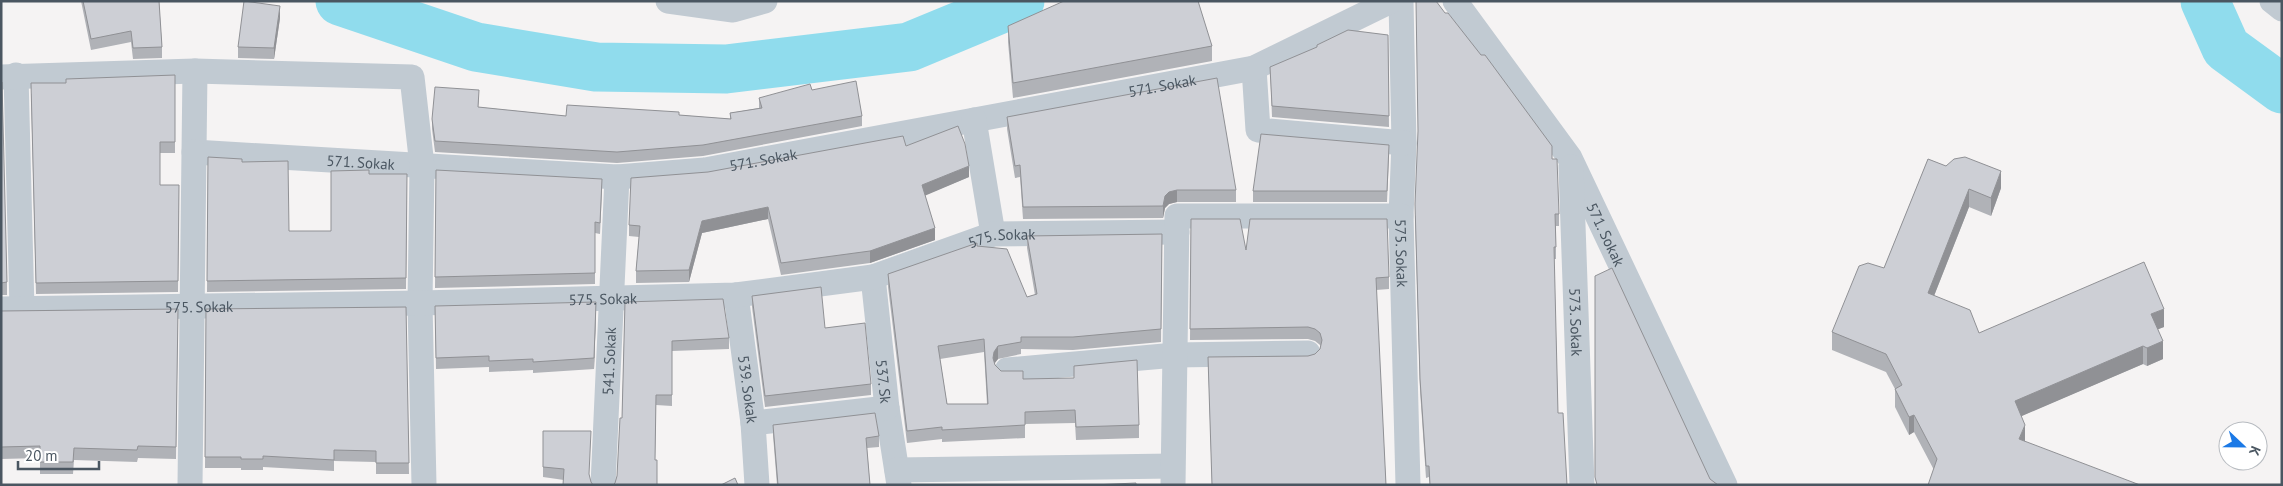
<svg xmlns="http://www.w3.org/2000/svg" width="2283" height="486" font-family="'PT Sans',sans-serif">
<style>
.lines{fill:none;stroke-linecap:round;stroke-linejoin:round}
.river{stroke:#90dced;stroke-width:49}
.minor{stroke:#c1cad2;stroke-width:25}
.wall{fill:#b0b2b7;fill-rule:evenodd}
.shaded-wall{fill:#909195}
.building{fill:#cdcfd5;stroke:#909195;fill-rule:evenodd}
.labels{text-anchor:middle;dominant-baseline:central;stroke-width:4;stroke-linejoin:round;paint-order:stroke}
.street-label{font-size:15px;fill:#4a5661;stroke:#fff}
</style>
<rect width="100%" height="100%" fill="#f5f3f3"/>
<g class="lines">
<g class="river">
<polyline points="340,1 476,47 596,67 726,69 909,47 1020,1"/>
<polyline points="2205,1 2226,48 2282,89"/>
</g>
<g class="minor">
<polyline points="668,1 733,10 765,1"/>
<polyline points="1401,1 1404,143 1401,216"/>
<path id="s1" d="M1455 1 1570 158 1725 485"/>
<polyline points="2272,1 2282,9"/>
<polyline points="1254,68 1258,130 1404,143"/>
<path id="s2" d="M195 71 194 152 617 177 705 170 1254 68 1391 1"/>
<polyline points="16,75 22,309"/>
<polyline points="1,77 195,71 412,77 422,166 420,303 424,485"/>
<polyline points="974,120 993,234"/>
<path id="s3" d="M1571 167 1582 485"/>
<path id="s4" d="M873 277 887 408 899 485"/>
<path id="s5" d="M736 295 753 423 757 485"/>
<path id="s6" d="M1 309 420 303 736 295 873 277 993 234 1177 232"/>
<polyline points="1007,370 1175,355 1308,353"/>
<polyline points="753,423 887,408"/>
<polyline points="897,470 1172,466"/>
<polyline points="190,485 194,152"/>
<path id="s7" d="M603 485 617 177"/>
<path id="s8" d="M1173 485 1177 216H1401L1408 485"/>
</g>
</g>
<g class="wall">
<polygon points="81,1 159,1 162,47 162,58 133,59 131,42 91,50"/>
<polygon points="280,18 274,59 238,58 238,47"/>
<polygon points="1008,26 1212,46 1212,61 1013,98 1008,42"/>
<polygon points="1388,35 1389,127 1272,117 1270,67"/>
<polygon points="175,75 175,153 160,153 160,185 179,185 178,292 36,294 31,94 66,83"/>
<polygon points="1,82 7,282 7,295 1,295"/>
<polygon points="812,90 862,116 862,126 703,156 617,163 435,152 432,129 432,119 479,100 478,107 566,116 679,115 730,119 730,113 759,108 759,98"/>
<polygon points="1007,117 1236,190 1236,202 1177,202 1169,204 1165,208 1163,218 1023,219 1020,177 1015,178 1007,129"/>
<polygon points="906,146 969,177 925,195 935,240 870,263 781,275 768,219 702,233 689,282 636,283 636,271 639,237 629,236 629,225 708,172"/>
<polygon points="1389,156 1387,202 1253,202 1253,191"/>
<polygon points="208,157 242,162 289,231 331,231 369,174 407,174 406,289 207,292"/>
<polygon points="1552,159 1559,214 1559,226 1556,226 1556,259 1554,259 1558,413 1567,485 1430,485 1429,477 1426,478 1420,390 1415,216"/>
<polygon points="1928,159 2001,188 1991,216 1969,207 1934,296 1979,333 2164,327 2158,329 2163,359 2147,366 2143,364 2021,416 1934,470 1914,432 1909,435 1895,407 1895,389 1886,372 1832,350 1832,332 1884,268"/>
<polygon points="436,170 602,191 600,234 595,233 595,284 435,288"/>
<polygon points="1191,219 1246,250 1389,277 1389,289 1376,290 1386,485 1212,485 1208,357 1308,356 1315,354 1320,349 1321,347 1320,345 1315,341 1308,339 1190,340"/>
<path d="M1162 234 1161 342 1073 350 1021 349V354L998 359 994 364 1001 371 1139 425V438L1076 440 1075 423 1025 424V438L942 442V439L907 443 888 287V274L977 246 1027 297 1035 295 1027 248V236ZM984 352 987 404H947L940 359Z"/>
<polygon points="752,296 825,328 871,384 871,395 765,407 752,307"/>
<polygon points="625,302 729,338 729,349 672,351 672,406 656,405 655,460 615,483 617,476 622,418"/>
<polygon points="435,306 596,313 594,369 533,373 533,370 489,372 489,367 436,369"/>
<polygon points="406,307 409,474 376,474 376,462 334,461 334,471 263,467 263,470 241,470 241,468 205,468 206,309"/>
<polygon points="178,309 176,459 138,458 137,462 74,460 73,474 40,474 40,458 1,459 1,311"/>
<polygon points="773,425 879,436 879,447 867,448 870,485 777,485 773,435"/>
<polygon points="543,431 591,441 564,480 543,477"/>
</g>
<g class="shaded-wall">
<polygon points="280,6 280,18 274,59 274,48"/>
<polygon points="969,166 969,177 922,197 922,185"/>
<polygon points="2001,171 2001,188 1991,216 1991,198"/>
<polygon points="1969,189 1969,207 1928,311 1928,293"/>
<polygon points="1177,190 1177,202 1169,204 1165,208 1163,218 1163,206 1165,196 1169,192"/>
<polygon points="768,207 768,219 702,233 689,282 689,270 702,221"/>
<polygon points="935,228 935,240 870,263 870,251"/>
<polygon points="596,302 596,313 594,369 594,358"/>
<polygon points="2164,309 2164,327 2151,332 2151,314"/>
<polygon points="2163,341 2163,359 2147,366 2147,348"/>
<polygon points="998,346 998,359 994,364 993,358 994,352"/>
<polygon points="2143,346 2143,364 2015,419 2015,401"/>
<polygon points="1914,415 1914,432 1909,435 1909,417"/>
<polygon points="2025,425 2025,443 2019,439"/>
</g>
<g class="building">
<polygon points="83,1 159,1 162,47 133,48 131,31 91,39"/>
<polygon points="244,1 280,6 274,48 238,47"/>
<polygon points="1064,1 1198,1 1212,46 1013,83 1008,26"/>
<polygon points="1416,1 1436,1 1445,13 1448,13 1481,55 1485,55 1552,146 1552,159 1557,159 1559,214 1555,214 1556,247 1554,247 1558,413 1563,413 1567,485 1430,485 1429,466 1426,466 1420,379 1415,204 1418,131"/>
<polygon points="1348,30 1388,35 1389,116 1272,106 1270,67 1317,47 1317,45"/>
<polygon points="175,75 175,142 160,142 160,185 179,185 178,281 36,283 31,83 66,83 66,79"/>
<polygon points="1217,78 1236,190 1177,190 1169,192 1165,196 1163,206 1023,207 1020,165 1015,166 1007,117"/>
<polygon points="856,81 862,116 703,145 617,152 435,141 432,119 435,87 479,90 478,107 566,116 567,105 679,112 679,115 731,119 730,113 762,108 759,98 810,84 812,90"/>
<polygon points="1,82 2,82 7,282 1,283"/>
<polygon points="958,126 965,144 969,166 922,185 935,228 870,251 781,263 768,207 702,221 689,270 636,271 640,226 629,225 631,178 708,172 903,136 906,146"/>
<polygon points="1261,134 1389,145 1387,191 1253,191"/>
<polygon points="208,157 242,159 242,162 288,161 289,231 331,231 331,171 369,170 369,174 407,174 406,278 207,281"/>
<polygon points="1965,157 2001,171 1991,198 1969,189 1928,293 1970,310 1979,333 2144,262 2164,309 2151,314 2163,341 2147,348 2143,346 2015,401 2025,425 2019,439 2140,485 1928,485 1937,459 1914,415 1909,417 1895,389 1902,385 1886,354 1832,332 1859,266 1868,263 1884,268 1928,159 1946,166 1954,159"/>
<polygon points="436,170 602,179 600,223 595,222 595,273 435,277"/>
<polygon points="1191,219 1240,219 1246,250 1250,219 1387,219 1389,277 1376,278 1386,485 1212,485 1208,357 1308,356 1315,354 1320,349 1322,340 1320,333 1315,329 1308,327 1190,329"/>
<path d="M1162 234 1161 329 1073 337H1021V342L998 346 994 352 993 358 995 365 1001 371H1023V379L1074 378V366L1137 360 1139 425 1076 427 1075 410 1025 412V425L942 430V427L907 431 888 274 977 243V246L1007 249 1027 297 1037 294 1027 236ZM984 339 988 404H947L938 346Z"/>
<polygon points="1612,268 1710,479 1718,485 1597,485 1595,477 1595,276"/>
<polygon points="821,287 825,328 865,323 871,384 765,396 752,296"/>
<polygon points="723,299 729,338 672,341 672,395 656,395 655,460 657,460 657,485 613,485 615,483 617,476 620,418 622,418 625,302"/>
<polygon points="596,302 594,358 533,362 533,359 489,361 489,356 436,358 435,306"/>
<polygon points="406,307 409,463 376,463 376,451 334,450 334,460 263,456 263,459 241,459 241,457 205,457 206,309"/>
<polygon points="178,309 176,447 138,446 137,450 74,448 73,462 40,462 40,446 1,447 1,311"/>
<polygon points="875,413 879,436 866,438 870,485 778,485 773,425"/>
<polygon points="543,431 591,431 589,474 591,482 593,485 563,485 564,469 543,467"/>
<polygon points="735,478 738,485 721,485"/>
<polygon points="1136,483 1136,485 1093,485"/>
</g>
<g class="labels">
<g class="street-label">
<text stroke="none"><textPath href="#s2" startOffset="1058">571. Sokak</textPath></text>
<text stroke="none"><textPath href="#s2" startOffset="652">571. Sokak</textPath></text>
<text stroke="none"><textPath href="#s2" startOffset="248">571. Sokak</textPath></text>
<text stroke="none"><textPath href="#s1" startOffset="279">571. Sokak</textPath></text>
<text stroke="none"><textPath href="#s6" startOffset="1009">575. Sokak</textPath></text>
<text stroke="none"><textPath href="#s8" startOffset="530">575. Sokak</textPath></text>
<text stroke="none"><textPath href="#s6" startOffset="602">575. Sokak</textPath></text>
<text stroke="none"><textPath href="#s6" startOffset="198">575. Sokak</textPath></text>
<text stroke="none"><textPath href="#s3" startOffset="155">573. Sokak</textPath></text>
<text stroke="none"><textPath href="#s7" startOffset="124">541. Sokak</textPath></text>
<text stroke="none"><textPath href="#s4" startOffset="105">537. Sk</textPath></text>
<text stroke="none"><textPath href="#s5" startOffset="95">539. Sokak</textPath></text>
</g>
</g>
<rect width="2283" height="486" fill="none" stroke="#4a5661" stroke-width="5"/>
<g transform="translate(2243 446) rotate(112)"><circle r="24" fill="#ffffff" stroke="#b7bbc0"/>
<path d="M0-4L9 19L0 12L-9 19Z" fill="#1b79e6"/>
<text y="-8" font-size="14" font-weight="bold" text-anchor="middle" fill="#4a5661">K</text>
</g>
<path d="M18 461v8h81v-8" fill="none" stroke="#4a5661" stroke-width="2.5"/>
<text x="25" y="461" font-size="15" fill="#4a5661" stroke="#ffffff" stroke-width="4" paint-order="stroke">20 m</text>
</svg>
